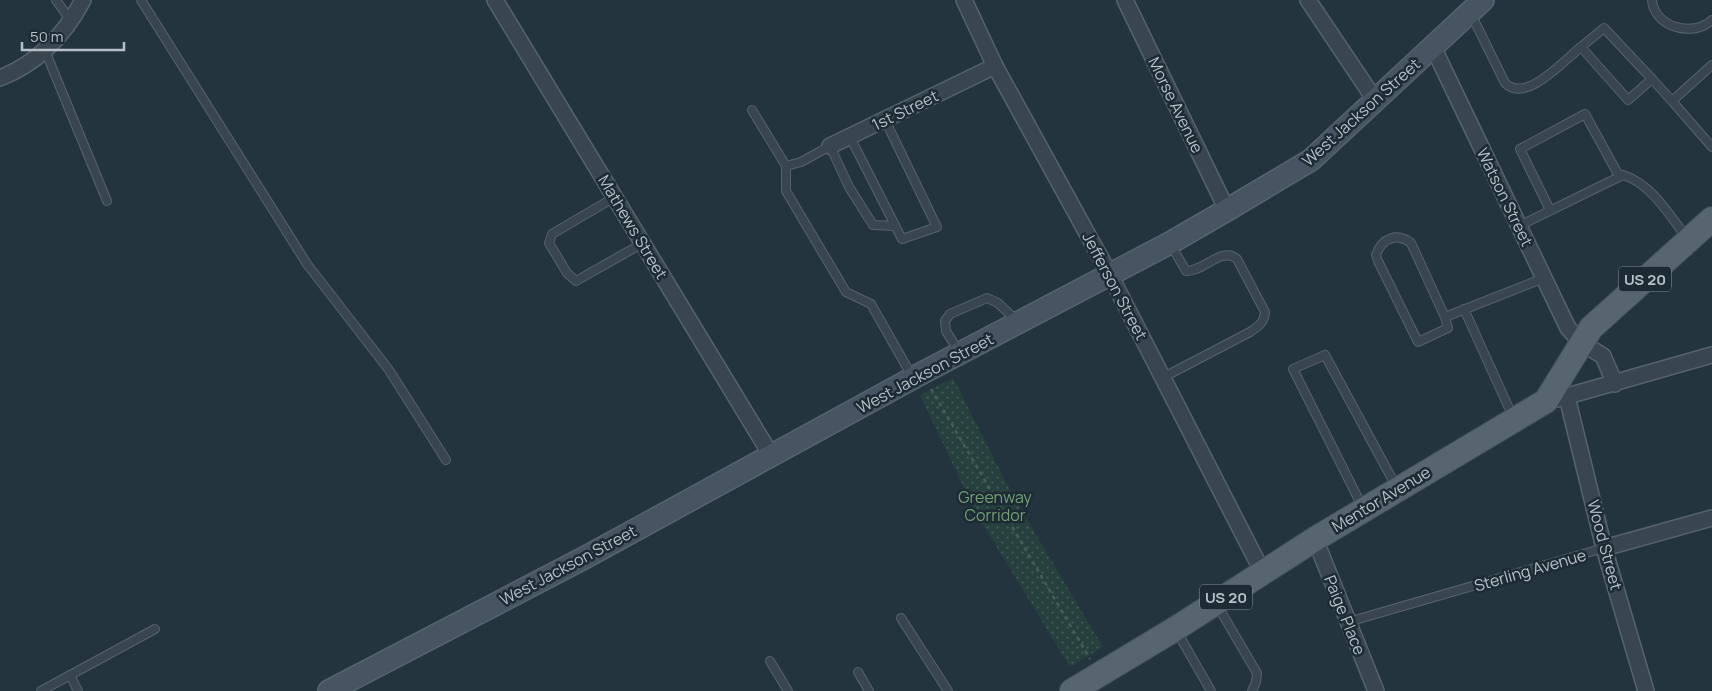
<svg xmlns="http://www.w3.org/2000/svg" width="1712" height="691" font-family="Manrope,sans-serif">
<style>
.grass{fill:url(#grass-dots)}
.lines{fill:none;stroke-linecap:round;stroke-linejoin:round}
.lane-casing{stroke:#56636c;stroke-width:10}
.street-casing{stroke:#56636c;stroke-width:18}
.secondary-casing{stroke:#56636c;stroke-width:24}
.primary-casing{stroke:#424f58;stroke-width:26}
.path{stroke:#455c5a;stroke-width:2.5;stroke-dasharray:4 4;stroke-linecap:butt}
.lane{stroke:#39464f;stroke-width:8}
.street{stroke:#39464f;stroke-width:15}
.secondary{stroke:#475562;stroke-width:21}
.primary{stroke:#57656f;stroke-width:24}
.labels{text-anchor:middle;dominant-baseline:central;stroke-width:5;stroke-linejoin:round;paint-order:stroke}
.shield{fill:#1d2b34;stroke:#87939c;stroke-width:1}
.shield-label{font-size:15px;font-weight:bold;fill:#b5c0c9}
.street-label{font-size:16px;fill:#b5c0c9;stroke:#1d2b34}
.park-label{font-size:16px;fill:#739f75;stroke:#1d2b34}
</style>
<defs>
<pattern id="grass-dots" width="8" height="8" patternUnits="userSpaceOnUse" patternTransform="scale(1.25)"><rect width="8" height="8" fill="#26403e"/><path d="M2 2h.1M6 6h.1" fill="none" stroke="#435a59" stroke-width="1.8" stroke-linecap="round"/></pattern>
</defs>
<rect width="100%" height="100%" fill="#24343f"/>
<polygon class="grass" points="953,378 1014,498 1103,647 1070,667 976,513 920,395"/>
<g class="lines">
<defs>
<g id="lane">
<polyline points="56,0 71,21"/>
<polyline points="141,0 307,264 389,370 446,460"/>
<path d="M1652 0C1654 27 1693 38 1712 20"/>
<path d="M1471 14 1505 83C1526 104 1563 61 1581 47L1628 100 1652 79 1672 101 1712 65"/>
<polyline points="1581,47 1604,28 1652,79"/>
<polyline points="46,53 107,201"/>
<polyline points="1672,101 1712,147"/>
<polyline points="752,110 786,166 786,191 846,292 871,304 913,378"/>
<polyline points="850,137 902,239 937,227 885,120"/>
<polyline points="786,166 801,162 830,146 849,187 873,225 895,226"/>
<polyline points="615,197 552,234 549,243 567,273 576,281 643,243"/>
<polyline points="1550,210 1520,149 1585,114 1619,176"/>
<path d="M1519 226 1623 175C1652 184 1669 215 1687 238"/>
<polyline points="1464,309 1513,417"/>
<path d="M1445 317 1448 328 1418 342 1378 261 1376 255C1382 238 1397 232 1411 243L1445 317 1544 278"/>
<polyline points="959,352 946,331 945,321 950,314 987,298 998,303 1018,322"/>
<path d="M1162 378 1250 332C1259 326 1264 323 1265 312L1237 259C1222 246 1203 272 1186 271L1171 245"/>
<polyline points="1363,508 1293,369 1325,355 1397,488"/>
<polyline points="1217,605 1257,673 1256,682 1252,691"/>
<polyline points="901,618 948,691"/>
<polyline points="1348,622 1604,548"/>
<polyline points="1176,630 1211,691"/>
<polyline points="770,661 788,691"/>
<polyline points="858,672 869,691"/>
<polyline points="70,675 78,691"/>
<polyline points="41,691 155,629"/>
</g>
<g id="street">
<polyline points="495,0 771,455"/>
<polyline points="964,0 995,66 1110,275 1263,573"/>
<polyline points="1125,0 1227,210"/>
<polyline points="1308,0 1375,100"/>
<polyline points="1433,47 1568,328 1582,343 1603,356 1615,384"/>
<path d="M0 78C38 63 64 36 83 0"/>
<polyline points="830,146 995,66"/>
<polyline points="1567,397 1604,548 1646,691"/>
<polyline points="1557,399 1712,355"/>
<polyline points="1315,539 1376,691"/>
<polyline points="1604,548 1712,518"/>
</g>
<polyline id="secondary" points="329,691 584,558 924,372 1170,243 1227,210 1311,160 1483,0"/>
<polyline id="primary" points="1072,691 1175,629 1315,539 1546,401 1591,328 1712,219"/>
</defs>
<use href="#lane" class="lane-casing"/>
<use href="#street" class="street-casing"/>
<use href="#secondary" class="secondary-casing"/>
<use href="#primary" class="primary-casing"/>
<polyline class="path" points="931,389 1090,659"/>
<use href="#lane" class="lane"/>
<use href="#street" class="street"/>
<use href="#secondary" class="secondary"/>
<use href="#primary" class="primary"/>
</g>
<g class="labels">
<g class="shield">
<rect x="1619" y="266.5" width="52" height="25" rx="4"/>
<rect x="1200" y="584.5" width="52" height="25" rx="4"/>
</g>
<g class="shield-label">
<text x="1645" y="279">US 20</text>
<text x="1226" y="597">US 20</text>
</g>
<g class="street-label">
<text transform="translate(1176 105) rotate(64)">Morse Avenue</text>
<text transform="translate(905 110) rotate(-26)">1st Street</text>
<text transform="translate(1361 112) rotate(-42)">West Jackson Street</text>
<text transform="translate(1505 197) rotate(64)">Watson Street</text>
<text transform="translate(633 227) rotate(59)">Mathews Street</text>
<text transform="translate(1115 286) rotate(62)">Jefferson Street</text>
<text transform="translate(925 373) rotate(-28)">West Jackson Street</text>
<text transform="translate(1381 499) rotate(-31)">Mentor Avenue</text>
<text transform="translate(1605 545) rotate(75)">Wood Street</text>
<text transform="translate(568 565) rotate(-28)">West Jackson Street</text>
<text transform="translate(1530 570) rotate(-16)">Sterling Avenue</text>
<text transform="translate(1345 615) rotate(68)">Paige Place</text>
</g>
<g class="park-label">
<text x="995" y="497">Greenway<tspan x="995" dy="18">Corridor</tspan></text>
</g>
</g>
<path d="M22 42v8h102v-8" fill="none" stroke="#b5c0c9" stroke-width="2.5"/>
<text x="30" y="42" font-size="15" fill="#b5c0c9" stroke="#1d2b34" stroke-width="4" paint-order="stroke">50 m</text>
</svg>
